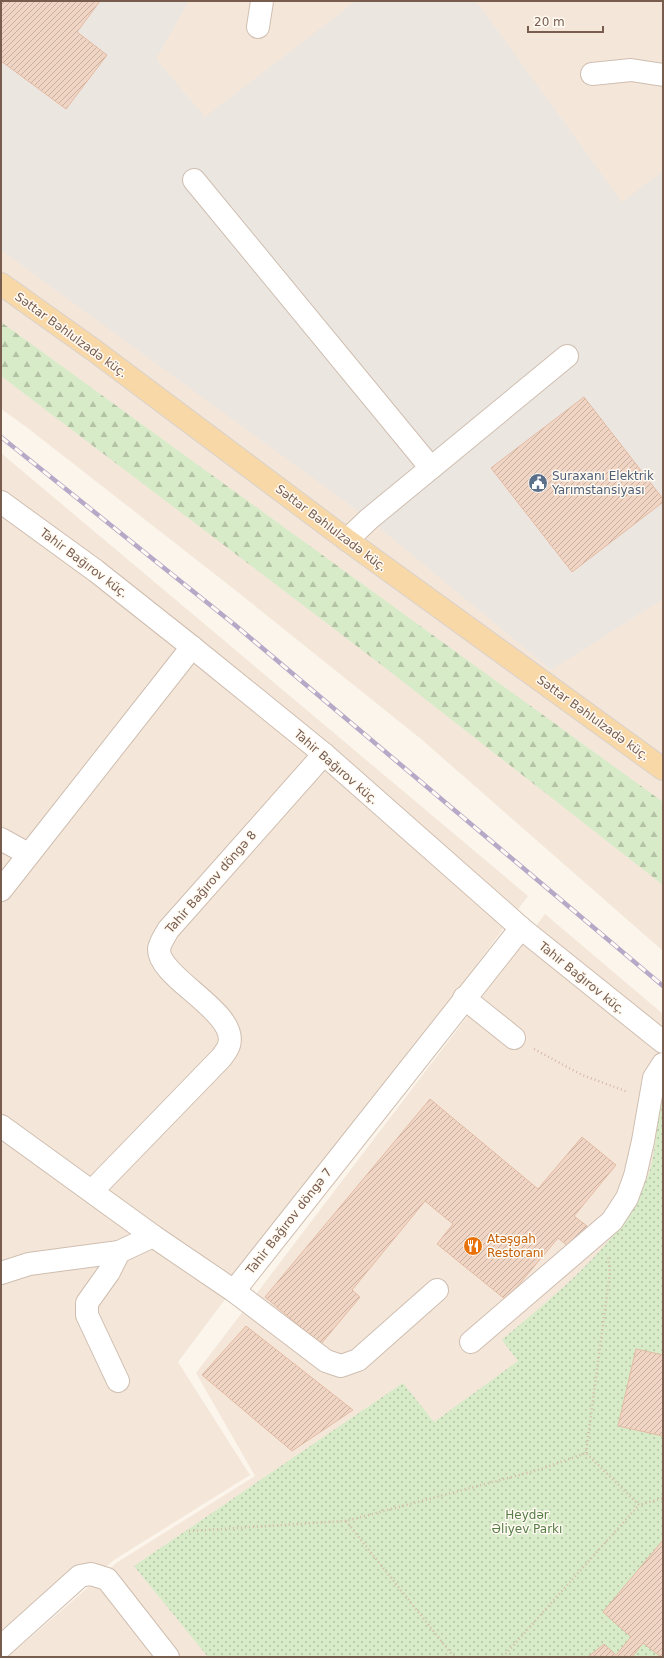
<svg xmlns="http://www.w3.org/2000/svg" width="664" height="1658" font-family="'DejaVu Sans',sans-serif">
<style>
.residential{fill:#f4e7da}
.industrial{fill:#ece6e1}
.forest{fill:url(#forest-firs)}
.park{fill:url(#park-dots)}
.building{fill:url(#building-hatch);stroke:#e4bba4}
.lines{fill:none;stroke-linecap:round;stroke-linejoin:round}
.minor-casing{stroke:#cfbeb0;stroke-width:24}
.major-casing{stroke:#d9d1cd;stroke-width:24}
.path{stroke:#d7b8a6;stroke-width:2.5;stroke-dasharray:1 3;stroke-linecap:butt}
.minor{stroke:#fff;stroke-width:22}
.major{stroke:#f8d8a7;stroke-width:22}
.rail-casing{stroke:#b8a8c8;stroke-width:4.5}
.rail{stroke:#fffaf2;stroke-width:3;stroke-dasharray:9;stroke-linecap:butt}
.labels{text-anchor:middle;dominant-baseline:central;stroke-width:3;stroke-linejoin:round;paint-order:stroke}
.street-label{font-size:12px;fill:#785c4e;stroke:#fffaf2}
.service-label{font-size:12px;fill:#4e5e75;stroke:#fffaf2;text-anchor:start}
.food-label{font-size:12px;fill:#c56008;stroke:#fffaf2;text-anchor:start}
.park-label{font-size:12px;fill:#577d46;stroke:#fffaf2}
</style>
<defs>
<pattern id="forest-firs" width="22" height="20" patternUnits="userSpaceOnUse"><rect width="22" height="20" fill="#d8ebc9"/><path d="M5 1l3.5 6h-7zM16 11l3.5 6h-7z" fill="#b4c2a5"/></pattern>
<pattern id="park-dots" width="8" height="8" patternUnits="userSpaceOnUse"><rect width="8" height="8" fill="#d8ebc9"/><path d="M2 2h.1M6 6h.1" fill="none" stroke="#b4c2a5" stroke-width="1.8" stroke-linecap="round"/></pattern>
<pattern id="building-hatch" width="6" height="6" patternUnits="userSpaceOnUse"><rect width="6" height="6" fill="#f1d5c4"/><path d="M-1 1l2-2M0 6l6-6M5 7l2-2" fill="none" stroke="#c8b0a1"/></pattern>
</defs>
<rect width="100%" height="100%" fill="#fcf5ec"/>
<g class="residential">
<polygon points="1,1 663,1 663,951 421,739 230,586 25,426 1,409"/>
<polygon points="1,453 528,896 178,1362 250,1475 114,1560 1,1656"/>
<polygon points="545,914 663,1014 663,1657 8,1657 116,1563 255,1476 196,1373"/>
</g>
<polygon class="industrial" points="1,1 189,1 156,59 205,117 356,1 476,1 622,202 663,171 663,599 551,670 369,519 1,250"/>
<polygon class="forest" points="1,322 663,802 663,885 379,663 1,376"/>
<path class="park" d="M663 1101V1657H208L134 1566 403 1383 434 1422 518 1361 502 1340C555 1294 625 1242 649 1173 655 1156 657 1124 660 1104Z"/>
<g class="building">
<polygon points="1,1 100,1 77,32 107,55 66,109 1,61"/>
<polygon points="584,397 663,499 663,502 572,572 491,468"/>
<polygon points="430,1099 538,1189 582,1137 616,1165 574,1216 587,1226 569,1247 558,1238 506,1300 437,1244 453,1224 425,1201 352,1290 360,1297 321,1344 265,1297"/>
<polygon points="246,1326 353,1410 292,1451 202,1375"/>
<polygon points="636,1349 663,1355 663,1436 618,1426"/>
<polygon points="663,1540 663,1657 661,1657 643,1643 632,1657 588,1657 604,1644 616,1655 631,1637 603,1612"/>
</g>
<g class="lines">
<defs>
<g id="minor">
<polyline points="258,27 262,1"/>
<polyline points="592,74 631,70 663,75"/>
<polyline points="194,180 431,468"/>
<polyline points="1,502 96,571 192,647 324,754 521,928 663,1042"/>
<polyline points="347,540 369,519 567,356"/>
<polyline points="1,839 28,854"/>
<polyline points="1,890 192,647"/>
<polyline points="464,998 514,1038"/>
<polyline points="1,1126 153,1236 234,1291 521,928"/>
<path d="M92 1191 221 1058C224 1054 228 1049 229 1045 239 1012 158 978 159 949 160 942 165 936 168 930L324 754"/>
<polyline points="1,1273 29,1264 119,1252 153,1236"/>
<polyline points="234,1291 326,1361 341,1366 358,1360 437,1290"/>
<polyline points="471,1342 612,1221 627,1198 635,1176 643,1141 654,1078 663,1064"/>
<polyline points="118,1381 87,1315 87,1303 109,1272 119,1252"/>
<polyline points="1,1647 80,1576 91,1574 107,1579 168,1657"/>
</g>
<polyline id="major" points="1,284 95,351 347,540 663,769"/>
</defs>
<use href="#minor" class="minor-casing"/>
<use href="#major" class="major-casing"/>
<g class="path">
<polyline points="534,1049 582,1075 628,1092"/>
<polyline points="586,1453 610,1272 608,1257"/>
<polyline points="346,1521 454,1657"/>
<polyline points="189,1531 346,1521 538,1470 586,1453 639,1505 663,1498"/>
<polyline points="503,1657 639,1505"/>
</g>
<use href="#minor" class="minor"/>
<use href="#major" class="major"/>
<defs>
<polyline id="rail" points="1,437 235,625 663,986"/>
</defs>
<use href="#rail" class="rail-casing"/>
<use href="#rail" class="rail"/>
</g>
<defs>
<symbol id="civic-disc" viewBox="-11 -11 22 22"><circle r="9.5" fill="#5c6f8a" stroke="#fffaf2"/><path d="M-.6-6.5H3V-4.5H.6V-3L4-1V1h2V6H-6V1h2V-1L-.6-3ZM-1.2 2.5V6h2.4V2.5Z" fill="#fff"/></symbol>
<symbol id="restaurant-disc" viewBox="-11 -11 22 22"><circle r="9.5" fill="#e8710a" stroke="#fffaf2"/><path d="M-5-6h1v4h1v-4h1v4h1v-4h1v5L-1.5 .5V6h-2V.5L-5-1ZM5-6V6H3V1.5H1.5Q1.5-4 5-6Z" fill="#fff"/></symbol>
</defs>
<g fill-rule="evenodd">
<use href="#civic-disc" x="527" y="472" width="22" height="22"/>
<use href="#restaurant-disc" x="462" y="1235" width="22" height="22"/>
</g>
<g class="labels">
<g class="street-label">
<text transform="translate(71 335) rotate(36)">Səttar Bəhlulzadə küç.</text>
<text transform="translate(331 528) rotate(37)">Səttar Bəhlulzadə küç.</text>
<text transform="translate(84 563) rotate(37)">Tahir Bağırov küç.</text>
<text transform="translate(593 718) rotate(36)">Səttar Bəhlulzadə küç.</text>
<text transform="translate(336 767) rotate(41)">Tahir Bağırov küç.</text>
<text transform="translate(211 882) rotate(-49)">Tahir Bağırov döngə 8</text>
<text transform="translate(582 978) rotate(39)">Tahir Bağırov küç.</text>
<text transform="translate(289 1221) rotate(-52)">Tahir Bağırov döngə 7</text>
</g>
<g class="service-label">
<text x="552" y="476">Suraxanı Elektrik<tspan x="552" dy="14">Yarımstansiyası</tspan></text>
</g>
<g class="food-label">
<text x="487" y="1239">Atəşgah<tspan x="487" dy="14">Restoranı</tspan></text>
</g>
<g class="park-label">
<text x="527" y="1515">Heydər<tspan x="527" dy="14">Əliyev Parkı</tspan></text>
</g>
</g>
<rect width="664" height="1658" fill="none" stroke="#785c4e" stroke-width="4"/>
<path d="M528 26v6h75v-6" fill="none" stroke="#785c4e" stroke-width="2"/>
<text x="534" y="26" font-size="12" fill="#785c4e" stroke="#fffaf2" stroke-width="3" paint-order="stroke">20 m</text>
</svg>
